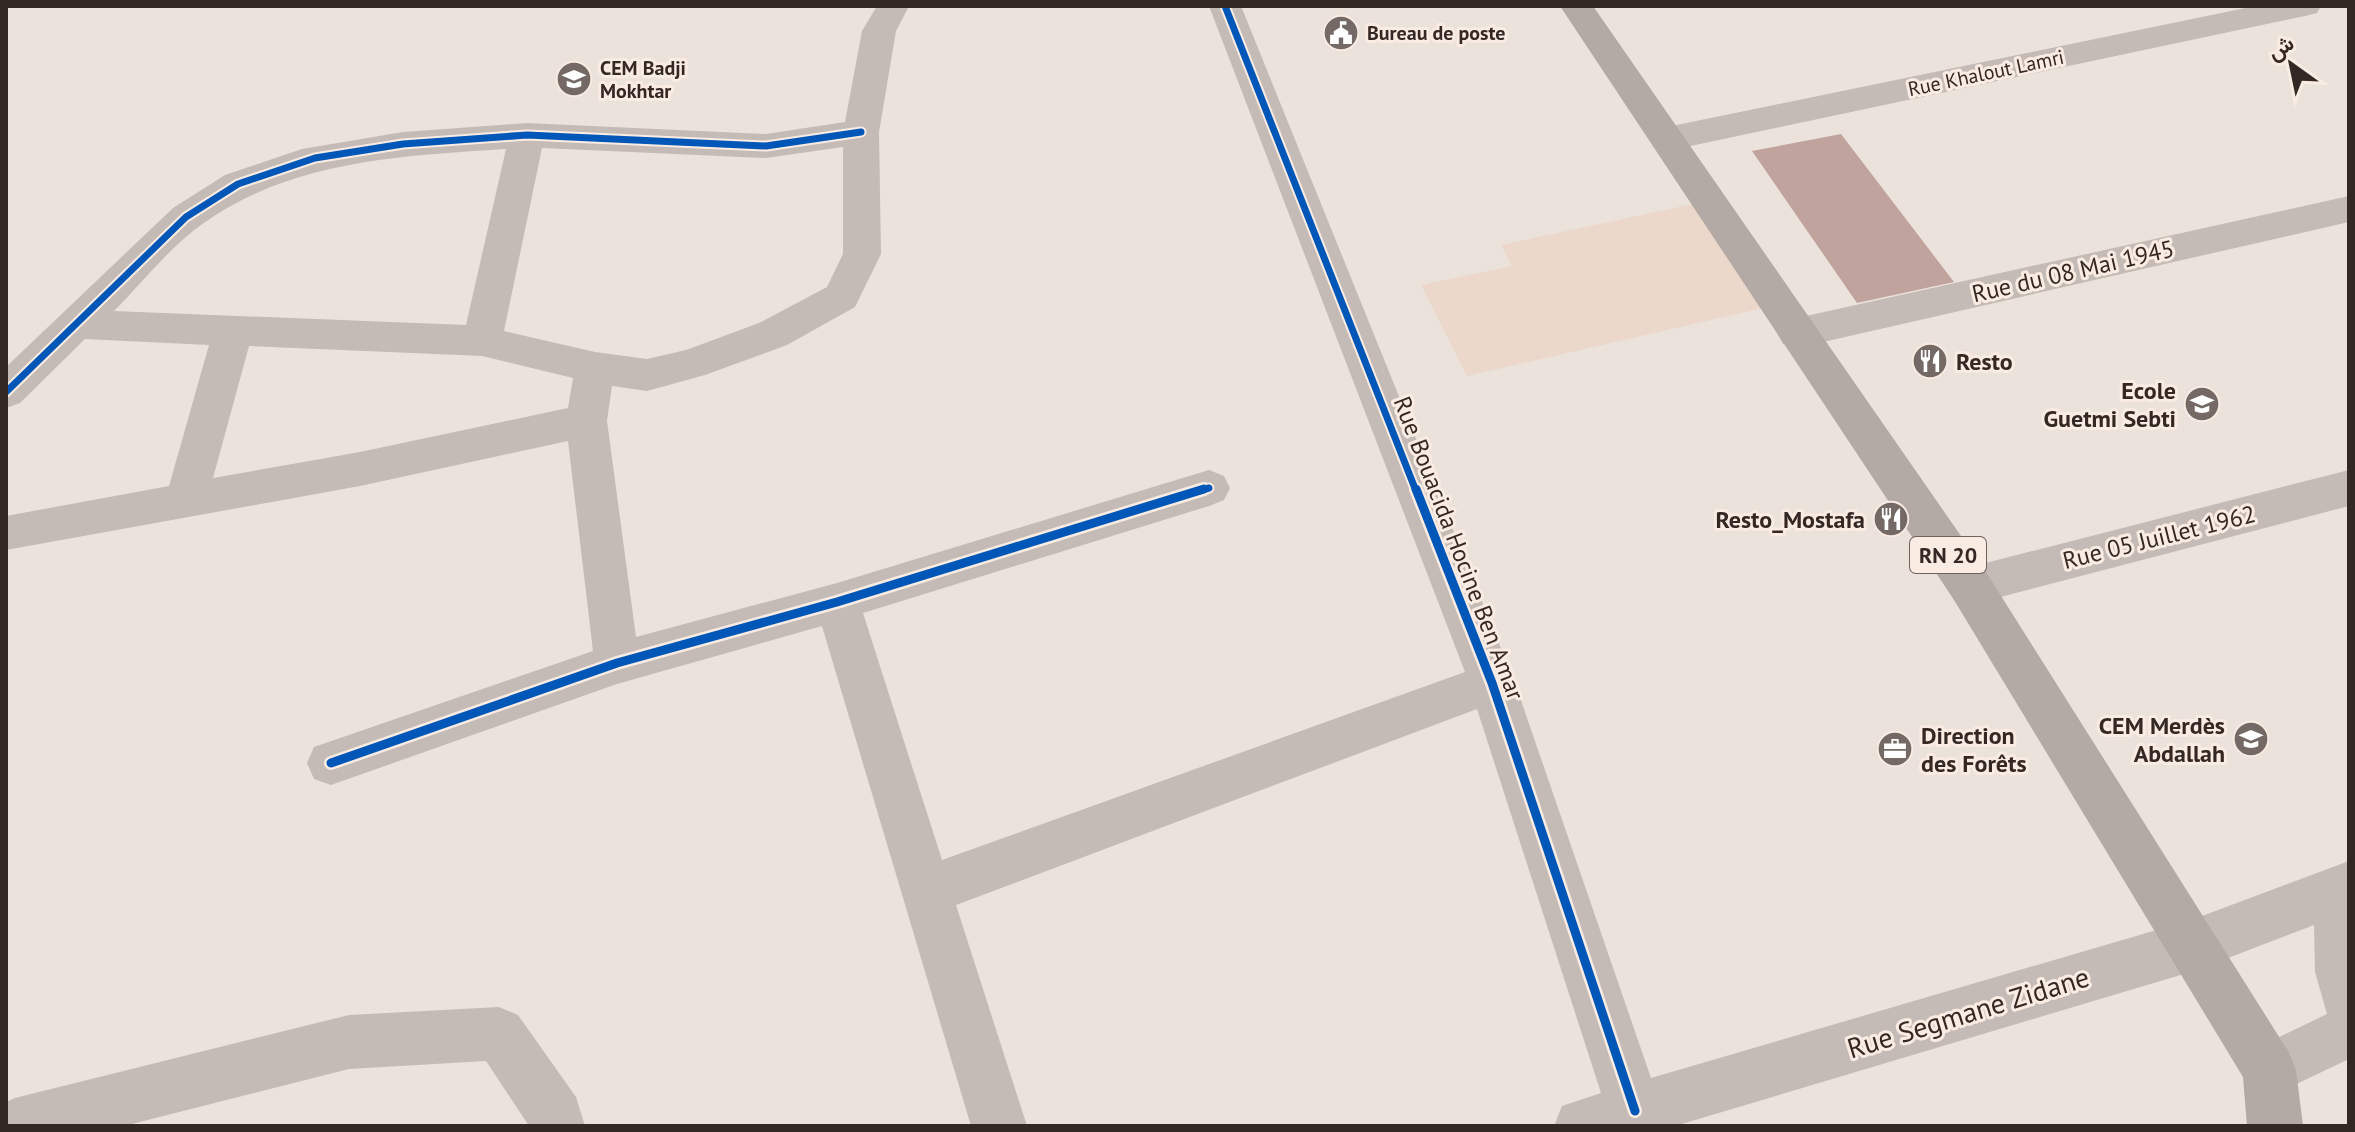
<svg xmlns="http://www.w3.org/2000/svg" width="2355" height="1132" font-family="'PT Sans',Vazirmatn,sans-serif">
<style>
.plaza{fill:#ebd8ca}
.building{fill:#c1a39d}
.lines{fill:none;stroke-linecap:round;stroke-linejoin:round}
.street{fill:#c4bbb6;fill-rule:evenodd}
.primary{fill:#b3a9a5;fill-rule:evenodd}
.cycleway-far1-casing{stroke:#faece3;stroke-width:11}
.cycleway-casing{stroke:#faece3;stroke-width:14}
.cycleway-far1{stroke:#0057b8;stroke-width:7}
.cycleway{stroke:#0057b8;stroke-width:9}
.labels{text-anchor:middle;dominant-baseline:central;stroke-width:6;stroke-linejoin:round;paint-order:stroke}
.far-poi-label{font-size:20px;font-weight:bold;fill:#342825;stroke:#faece3;text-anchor:start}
.far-street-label{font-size:20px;fill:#342825;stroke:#faece3}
.shield{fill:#faece3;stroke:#6f635e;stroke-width:2}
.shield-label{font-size:22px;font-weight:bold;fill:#342825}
.street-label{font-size:24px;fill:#342825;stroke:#faece3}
.poi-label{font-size:24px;font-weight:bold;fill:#342825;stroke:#faece3;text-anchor:end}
.near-street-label{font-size:28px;fill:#342825;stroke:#faece3}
</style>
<rect width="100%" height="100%" fill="#ece2dc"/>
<polygon class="plaza" points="1693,204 1763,308 1467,376 1421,285 1512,266 1501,245"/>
<polygon class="building" points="1841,134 1954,282 1857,303 1752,151"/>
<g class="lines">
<g class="street">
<path d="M877 6H909L896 31 879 132 881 254 855 307 787 345 705 375 647 391 612 386 607 421 636 637 837 583 1209 470 1224 476 1230 488 1224 500 1209 506 863 613 942 860 1465 672 1209 6H1241L1515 683 1651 1078 2194 919 2349 861V1059L2269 1097 2250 1089 2242 1070 2250 1051 2327 1014 2315 972 2314 925 2194 971 1675 1126H1554L1562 1106 1601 1093 1477 709 956 905 1027 1126H971L822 626 617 684 331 785 314 779 307 763 314 747 593 651 568 441 360 486 6 550V516L169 486 209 345 85 339 20 403 6 408V367L173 208 225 175 302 149 403 132 527 123 766 134 845 122 862 31ZM843 147V254L827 287 759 323 686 350 647 359 595 352 504 331 542 148 766 158ZM506 149 466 325 114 311C142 283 169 248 201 225 291 160 400 156 506 149ZM249 346 482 356 573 378 568 408 360 452 213 478Z"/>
<polygon points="2255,6 2321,6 2317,13 2305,16 1667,151 1655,148 1649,139 1655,130 1667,127"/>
<polygon points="2349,196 2349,222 1797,348 1783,344 1777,333 1783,322 1797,318"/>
<polygon points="2349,470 2349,506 1970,605 1954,600 1948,586 1954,572 1970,567"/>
<polygon points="499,1007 518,1015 576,1097 585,1126 529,1126 486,1061 349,1069 124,1126 6,1126 6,1102 15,1098 349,1015"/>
</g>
<polygon class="primary" points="1560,6 1593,6 1986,572 2288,1051 2296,1070 2303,1126 2247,1126 2243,1077 1954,600"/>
<defs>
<g id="cycleway-far1">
<polyline points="1225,6 1416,491"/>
<polyline points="6,392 186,217 238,184 315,158 403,144 527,135 766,146 861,132"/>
<polyline points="1198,491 1209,488"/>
</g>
<g id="cycleway">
<polyline points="1416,489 1492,683 1635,1111"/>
<polyline points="331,763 617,663 837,602 1204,489"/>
</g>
</defs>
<use href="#cycleway-far1" class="cycleway-far1-casing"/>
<use href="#cycleway" class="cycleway-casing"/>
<use href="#cycleway-far1" class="cycleway-far1"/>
<use href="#cycleway" class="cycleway"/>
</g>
<defs>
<symbol id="civic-disc" viewBox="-11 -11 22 22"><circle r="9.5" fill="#746965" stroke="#faece3"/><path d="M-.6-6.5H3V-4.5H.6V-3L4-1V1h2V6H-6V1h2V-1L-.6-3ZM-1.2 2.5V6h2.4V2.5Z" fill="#fff"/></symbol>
<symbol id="school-disc" viewBox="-11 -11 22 22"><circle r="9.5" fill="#746965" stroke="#faece3"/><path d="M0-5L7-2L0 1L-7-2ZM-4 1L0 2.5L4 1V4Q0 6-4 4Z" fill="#fff"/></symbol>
<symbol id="restaurant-disc" viewBox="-11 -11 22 22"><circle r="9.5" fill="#746965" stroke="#faece3"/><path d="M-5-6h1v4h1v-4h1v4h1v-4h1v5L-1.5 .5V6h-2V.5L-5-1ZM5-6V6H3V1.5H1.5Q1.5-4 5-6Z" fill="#fff"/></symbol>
<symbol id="office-disc" viewBox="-11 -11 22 22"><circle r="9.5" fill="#746965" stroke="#faece3"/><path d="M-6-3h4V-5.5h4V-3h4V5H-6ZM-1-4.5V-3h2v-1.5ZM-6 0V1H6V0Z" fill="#fff"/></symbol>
</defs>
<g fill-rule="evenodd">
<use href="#civic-disc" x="1321" y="13" width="40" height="40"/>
<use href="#school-disc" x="554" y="59" width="40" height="40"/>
<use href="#restaurant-disc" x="1910" y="341" width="40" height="40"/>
<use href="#school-disc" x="2182" y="384" width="40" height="40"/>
<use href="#restaurant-disc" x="1871" y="499" width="40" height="40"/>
<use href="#school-disc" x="2231" y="719" width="40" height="40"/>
<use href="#office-disc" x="1875" y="729" width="40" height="40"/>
</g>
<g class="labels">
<g class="far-poi-label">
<text x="1367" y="33">Bureau de poste</text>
<text x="600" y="68">CEM Badji<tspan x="600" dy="23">Mokhtar</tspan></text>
</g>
<g class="far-street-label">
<text transform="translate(1986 73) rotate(-12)">Rue Khalout Lamri</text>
</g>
<rect class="shield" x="1910" y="537" width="76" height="36" rx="6"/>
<g class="shield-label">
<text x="1948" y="555">RN 20</text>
</g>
<g class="street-label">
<text transform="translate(2073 271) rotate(-13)">Rue du 08 Mai 1945</text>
<text transform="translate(2159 537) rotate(-14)">Rue 05 Juillet 1962</text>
<text transform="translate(1459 548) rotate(69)">Rue Bouacida Hocine Ben Amar</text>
</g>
<g class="poi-label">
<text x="1956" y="361" text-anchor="start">Resto</text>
<text x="2176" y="390">Ecole<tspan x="2176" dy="28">Guetmi Sebti</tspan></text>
<text x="1865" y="519">Resto_Mostafa</text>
<text x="2225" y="725">CEM Merdès<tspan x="2225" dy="28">Abdallah</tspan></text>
<text x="1921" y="735" text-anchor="start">Direction<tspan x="1921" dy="28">des Forêts</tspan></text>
</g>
<g class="near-street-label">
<text transform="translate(1968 1012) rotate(-17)">Rue Segmane Zidane</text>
</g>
</g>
<rect width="2355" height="1132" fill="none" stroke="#342825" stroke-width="16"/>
<g transform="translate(2291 64) rotate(327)" stroke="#faece3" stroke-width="6" paint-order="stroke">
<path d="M0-6L14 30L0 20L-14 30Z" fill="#342825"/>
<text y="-12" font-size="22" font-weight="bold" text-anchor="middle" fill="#342825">ش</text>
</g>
</svg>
